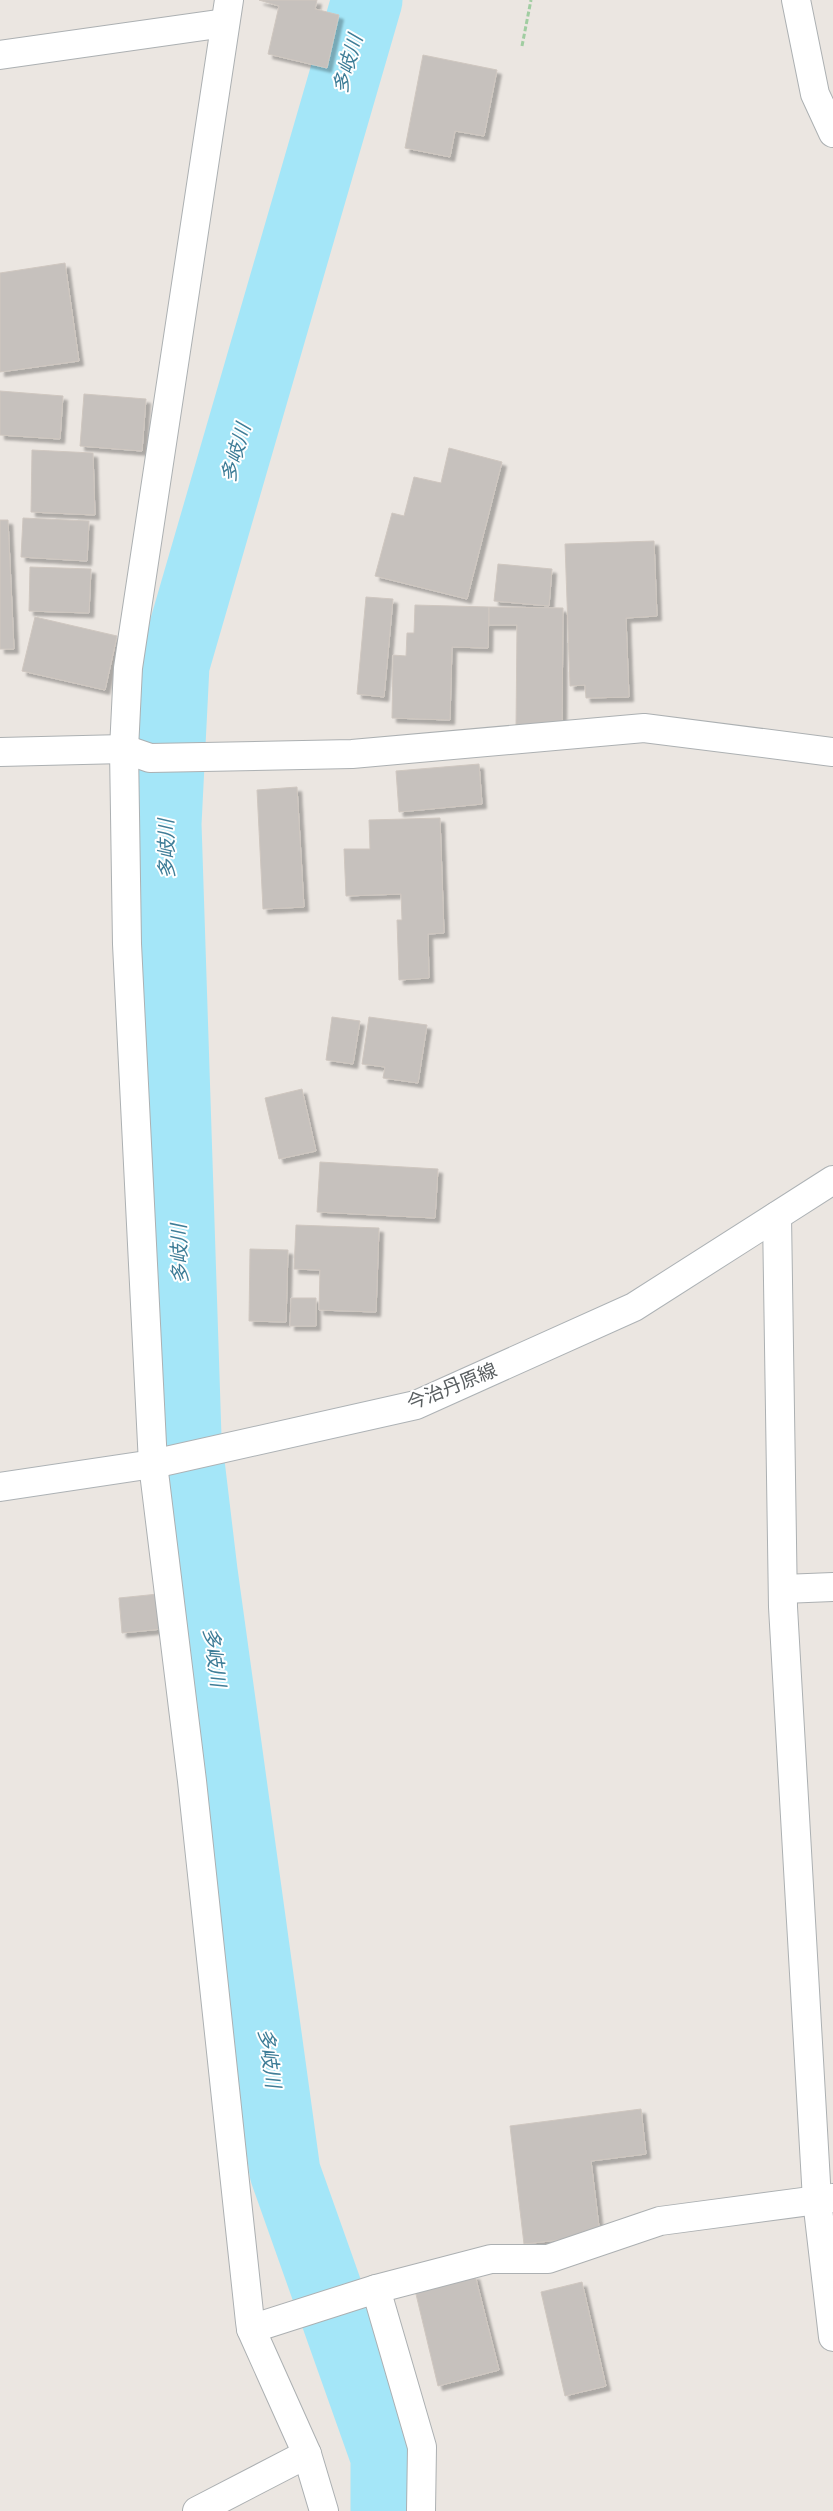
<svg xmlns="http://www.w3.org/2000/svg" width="833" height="2511" font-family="Signika,'Noto Sans JP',sans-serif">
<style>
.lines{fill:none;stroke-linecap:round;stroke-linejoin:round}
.river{stroke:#a4e6f8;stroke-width:71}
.building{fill:#c6c1bd;stroke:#cfc7c0;filter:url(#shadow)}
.street-casing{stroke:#acb0b2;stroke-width:30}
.secondary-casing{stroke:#adb2b5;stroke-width:30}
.path{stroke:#a0cda1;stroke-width:3;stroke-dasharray:5 2.5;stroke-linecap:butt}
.street{stroke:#fff;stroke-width:28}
.secondary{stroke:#fff;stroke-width:28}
.labels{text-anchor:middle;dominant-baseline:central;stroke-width:4;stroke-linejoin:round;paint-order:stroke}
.street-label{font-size:19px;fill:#595e60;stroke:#fff}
.water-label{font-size:20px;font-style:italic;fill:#3e7d97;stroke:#fff}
</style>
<defs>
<filter id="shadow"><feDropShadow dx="4.5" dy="4.5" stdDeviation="1" flood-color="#0004"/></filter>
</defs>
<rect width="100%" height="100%" fill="#ebe6e1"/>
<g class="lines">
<polyline class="river" points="367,0 174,665 166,824 186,1437 202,1571 285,2172 386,2457 386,2511"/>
</g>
<g class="building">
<polygon points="259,0 317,0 315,9 339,15 327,68 268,54 279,6"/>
<polygon points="423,55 497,70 484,136 455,131 450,157 405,148"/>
<polygon points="65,263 79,361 0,372 0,273"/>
<polygon points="0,391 63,396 60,439 0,435"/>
<polygon points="84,394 146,399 142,451 80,446"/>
<polygon points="449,448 502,462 467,599 375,576 392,513 404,516 414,477 441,483"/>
<polygon points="32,450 93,453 95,515 31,512"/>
<polygon points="23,518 89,521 87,561 21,557"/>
<polygon points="0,520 8,520 14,649 0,649"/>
<polygon points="654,541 657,616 626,618 629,697 586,698 585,685 570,686 565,544"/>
<polygon points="498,564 552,569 549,606 494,601"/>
<polygon points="30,567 91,569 89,613 29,611"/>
<polygon points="366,597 393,599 384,697 357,694"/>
<polygon points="415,605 489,607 488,648 452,647 450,720 392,718 393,655 406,656 407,633 414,633"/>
<polygon points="489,607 563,608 562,729 516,728 517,625 489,625"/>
<polygon points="35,617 117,636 105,690 22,671"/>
<polygon points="479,764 482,804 399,812 396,771"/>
<polygon points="297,787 304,907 263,909 257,790"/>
<polygon points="440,818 444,933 428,934 429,978 399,980 397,920 402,920 401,894 346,896 344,849 370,849 369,820"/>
<polygon points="332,1017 360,1021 353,1064 326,1060"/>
<polygon points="369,1017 427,1025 418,1083 383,1078 385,1067 362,1064"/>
<polygon points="302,1089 316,1151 279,1159 265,1098"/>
<polygon points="320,1162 438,1169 435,1218 317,1212"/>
<polygon points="296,1225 379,1228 376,1312 319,1310 320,1270 294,1269"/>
<polygon points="250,1249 288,1250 286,1322 249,1321"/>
<polygon points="291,1298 316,1298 316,1326 290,1326"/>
<polygon points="158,1594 162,1629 122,1633 119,1598"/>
<polygon points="641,2109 646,2154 591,2161 600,2235 524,2244 510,2126"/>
<polygon points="475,2275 499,2370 438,2386 415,2290"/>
<polygon points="582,2282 606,2386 565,2396 541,2292"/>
</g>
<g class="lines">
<defs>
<g id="street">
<polyline points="229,0 128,668 124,749 127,944 153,1464 192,1781 250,2322 251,2329 307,2454 324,2511"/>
<polyline points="796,0 815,94 833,133"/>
<polyline points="0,55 225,23"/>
<polyline points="0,752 124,749 150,758 352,754 644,728 833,752"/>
<polyline points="777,1216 783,1607 817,2200 833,2337"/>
<polyline points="783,1589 833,1587"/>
<polyline points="376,2289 491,2259 548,2259 660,2221 833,2198"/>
<polyline points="251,2329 376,2289 422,2447 421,2511"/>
<polyline points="197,2511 307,2454"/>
</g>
<polyline id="secondary" points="0,1487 153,1464 416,1405 634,1307 833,1180"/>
</defs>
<use href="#street" class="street-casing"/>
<use href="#secondary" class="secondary-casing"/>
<polyline class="path" points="522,46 531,0"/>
<use href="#street" class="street"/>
<use href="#secondary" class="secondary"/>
</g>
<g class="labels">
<g class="street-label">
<text transform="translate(452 1387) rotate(-22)">今治丹原線</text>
</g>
<g class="water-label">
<text transform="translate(348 64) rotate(-74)">多岐川</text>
<text transform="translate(236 453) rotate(-74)">多岐川</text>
<text transform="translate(167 849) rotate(-91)">多岐川</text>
<text transform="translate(180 1254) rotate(-92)">多岐川</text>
<text transform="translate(214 1657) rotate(82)">多岐川</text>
<text transform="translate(269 2058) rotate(82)">多岐川</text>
</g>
</g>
</svg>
